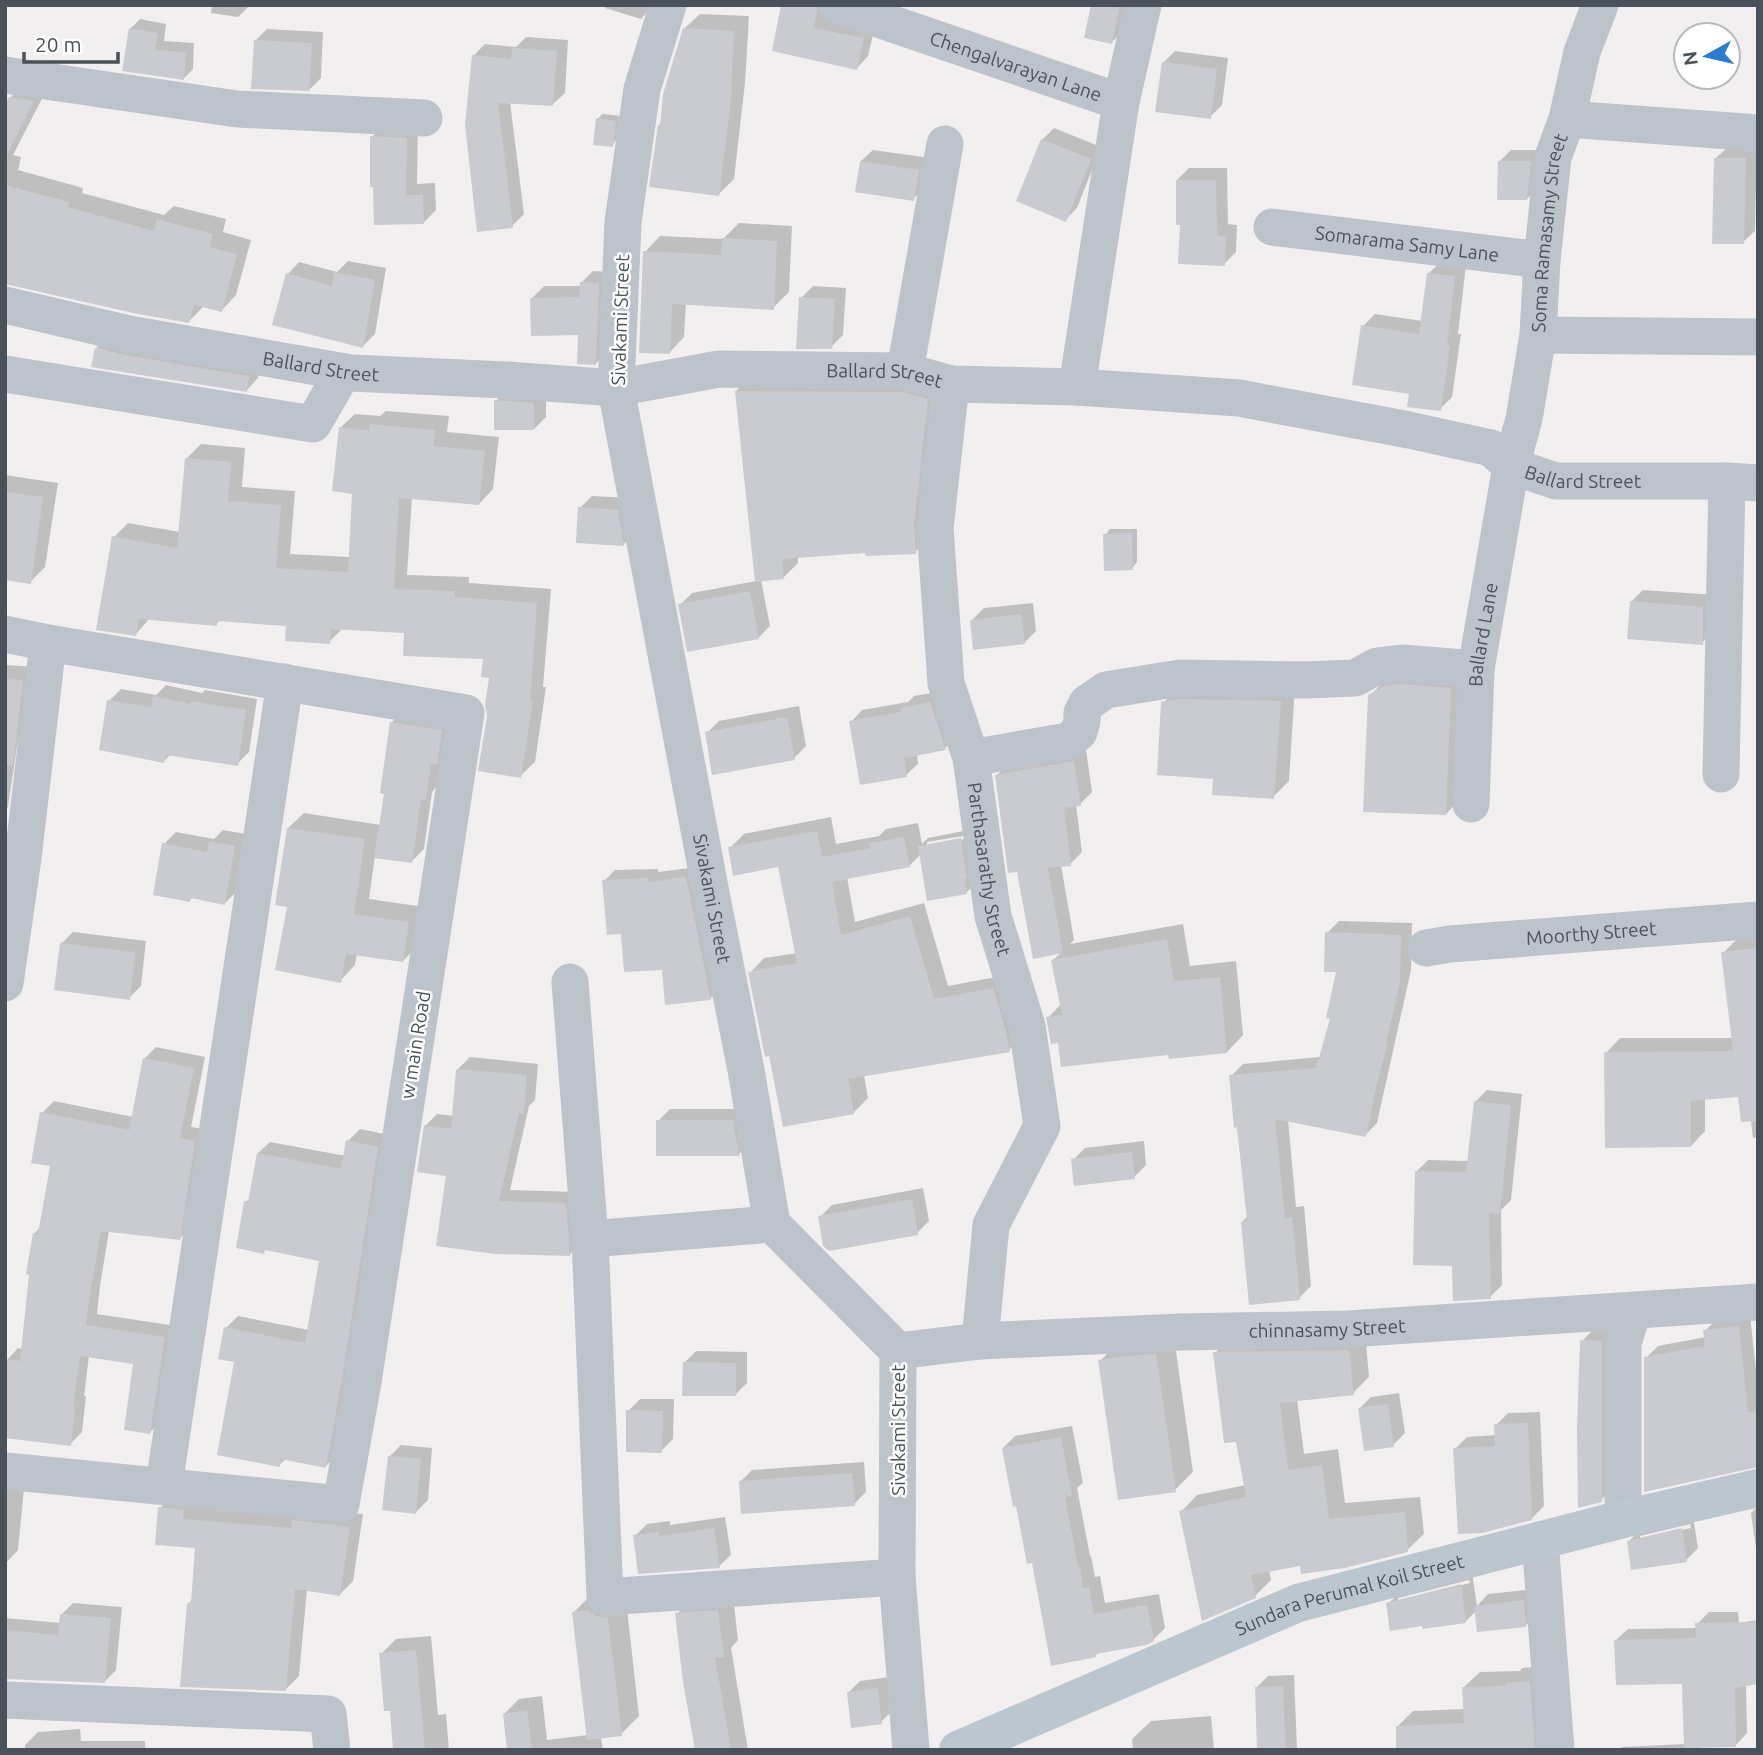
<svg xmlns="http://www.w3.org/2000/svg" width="1763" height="1755" font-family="Ubuntu,sans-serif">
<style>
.shadow{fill:#0003;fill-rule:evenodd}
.building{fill:#c9cbd1}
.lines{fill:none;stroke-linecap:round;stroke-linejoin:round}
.street{stroke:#bcc3ca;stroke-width:37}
.secondary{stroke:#bcc6ce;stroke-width:38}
.labels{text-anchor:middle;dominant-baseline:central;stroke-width:5;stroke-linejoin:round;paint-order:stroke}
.street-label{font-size:19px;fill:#49525a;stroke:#fff}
</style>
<rect width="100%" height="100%" fill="#f1efef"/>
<g class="shadow">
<polygon points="212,5 250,5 238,17 211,13"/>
<polygon points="606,5 653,5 641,19 605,8"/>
<polygon points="783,5 833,5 875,26 868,56 857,68"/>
<polygon points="1093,5 1129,5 1123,31 1112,42"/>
<polygon points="700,14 749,16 745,83 734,179 719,194 662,124 684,29"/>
<polygon points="140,19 166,24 164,41 194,43 193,69 184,78 130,29"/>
<polygon points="267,29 323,32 321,78 309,90 255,41"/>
<polygon points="526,37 568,40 565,93 553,104 510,102 524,214 512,226 473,56 485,44 516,47"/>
<polygon points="1175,51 1228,58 1222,105 1210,117 1163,63"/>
<polygon points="25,83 48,87 13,155 21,157 18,170 83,188 82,193 164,215 174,206 226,219 223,232 251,240 236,295 222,310 204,306 189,321 5,282 5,108 10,98"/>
<polygon points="603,114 621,116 617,139 612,145 597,119"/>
<polygon points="384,125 418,127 417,184 435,183 436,210 424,222 375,185 372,137"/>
<polygon points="1054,128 1101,147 1077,208 1065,220 1042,140"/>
<polygon points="1728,147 1757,147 1755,231 1743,242 1716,158"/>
<polygon points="873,150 930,158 925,187 913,199 861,161"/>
<polygon points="1511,150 1542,150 1539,187 1527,199 1499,162"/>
<polygon points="1189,168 1227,168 1228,224 1237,225 1236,252 1224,264 1182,223 1177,180"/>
<polygon points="739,223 792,226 789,292 773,308 686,303 684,337 669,353 645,252 660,236 723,239"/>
<polygon points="348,261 386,268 375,334 363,346 288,274 299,262 337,272"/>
<polygon points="1440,262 1466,265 1458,334 1461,334 1452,397 1440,409 1411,392 1363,326 1375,314 1422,321 1428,274"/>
<polygon points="593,271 611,272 607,352 595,364 579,333 532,298 544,286 581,286 581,283"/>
<polygon points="813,286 846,288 843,335 831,347 801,298"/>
<polygon points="108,336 260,365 258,378 247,390 96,348"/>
<polygon points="751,377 942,385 930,537 915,552 867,551 798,556 798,563 783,578 761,580 770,626 758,638 680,605 692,593 756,581 736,391"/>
<polygon points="508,389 546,392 546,417 534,429 496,401"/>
<polygon points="386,411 449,416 447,432 499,437 493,489 479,504 412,497 407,575 469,577 469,583 551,589 543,687 546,687 535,762 520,776 489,716 491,676 485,657 406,631 343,628 329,642 288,624 221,619 216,624 150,618 135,635 114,537 128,523 180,532 187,458 201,444 245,448 242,487 295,491 290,554 350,557 354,492 340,428 355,414 380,416"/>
<polygon points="5,475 58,483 45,567 30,582 5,579"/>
<polygon points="592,496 629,498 635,532 624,544 580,508"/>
<polygon points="1110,529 1137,529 1137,562 1132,568 1105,535"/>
<polygon points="1643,590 1715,595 1714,631 1702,643 1631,602"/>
<polygon points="1033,603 1036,631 1024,643 972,620 984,608"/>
<polygon points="5,665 35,667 27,731 18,740 8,807 5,810"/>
<polygon points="1469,670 1464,795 1446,814 1370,696 1388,677"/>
<polygon points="166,685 202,693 205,690 257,699 249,752 237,764 171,754 164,761 109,701 121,689 156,695"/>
<polygon points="1295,686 1289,781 1273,797 1215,778 1163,703 1179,687"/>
<polygon points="942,691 957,737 945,748 917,754 918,764 906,775 851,722 862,710 908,702 914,696"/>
<polygon points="799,706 806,746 794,758 707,733 719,721"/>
<polygon points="404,710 453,719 437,786 432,792 424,849 412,861 375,856 369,899 424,907 418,945 403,961 357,954 355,965 340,981 289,906 288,828 304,813 381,825 392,722"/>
<polygon points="1086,750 1092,792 1080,804 1076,805 1082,852 1070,864 1061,865 1074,940 1070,944 1183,924 1190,966 1236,961 1243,1035 1227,1052 1170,1053 1060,1041 1048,1018 1061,1004 1053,960 1062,952 1019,870 996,776 1008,764"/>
<path d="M831 817 836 844 879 836 886 829 918 823 922 844 928 838 969 830 975 884 966 893 921 854 909 866 847 877 855 922 924 903 948 986 1007 975 1023 1036 1009 1050 864 1075 868 1098 853 1113 771 1054 750 973 764 958 797 953 780 865 730 848 744 834ZM969 835 970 838 927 846V842Z"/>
<polygon points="223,830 246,834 237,891 225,903 193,897 190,900 164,844 176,832 214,839"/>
<polygon points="697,867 720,988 710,999 663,968 622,932 604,881 615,870 658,869 658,872"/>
<polygon points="1339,921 1412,923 1411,970 1377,1123 1365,1135 1288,1120 1296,1207 1304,1206 1311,1286 1299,1298 1242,1222 1248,1216 1231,1076 1243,1064 1321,1057 1332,1018 1339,971 1327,933"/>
<polygon points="73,932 146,941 141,986 129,998 61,944"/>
<polygon points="1758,936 1758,1137 1753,1138 1748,1095 1705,1098 1705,1131 1691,1146 1606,1053 1620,1038 1733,1038 1723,953 1738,938"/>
<polygon points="156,1047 205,1057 191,1127 205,1129 191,1227 179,1239 109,1231 100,1286 97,1314 176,1326 162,1420 150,1432 135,1363 89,1356 84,1396 86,1396 82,1432 70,1444 7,1360 18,1348 23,1349 34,1234 41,1226 52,1165 42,1113 54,1101 133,1117 144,1059"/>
<polygon points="470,1057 538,1064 535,1100 529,1106 510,1190 577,1192 581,1243 569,1255 448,1174 425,1126 437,1114 454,1116 458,1069"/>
<polygon points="1487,1090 1522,1094 1511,1200 1501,1210 1502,1285 1490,1297 1454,1264 1417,1171 1428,1160 1469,1161 1475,1102"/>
<polygon points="670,1109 745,1109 750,1143 739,1154 658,1121"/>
<polygon points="360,1129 389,1135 337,1454 326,1466 286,1459 279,1465 236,1361 226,1328 238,1316 309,1330 321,1260 266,1249 263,1252 246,1202 250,1198 258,1153 270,1142 346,1156 348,1141"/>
<polygon points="1144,1141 1146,1165 1134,1177 1073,1160 1085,1148"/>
<polygon points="923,1188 929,1221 917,1233 820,1217 832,1205"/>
<polygon points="1750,1315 1758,1388 1758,1465 1646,1358 1658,1346 1706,1337 1705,1331 1717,1319"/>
<polygon points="1594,1329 1613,1330 1613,1488 1601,1500 1582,1341"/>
<polygon points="1365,1334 1369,1377 1353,1393 1297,1399 1304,1454 1338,1449 1345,1503 1420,1497 1424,1534 1407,1550 1301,1564 1269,1570 1271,1580 1255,1596 1181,1512 1197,1495 1246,1485 1238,1440 1215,1353 1232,1337"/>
<polygon points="1174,1337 1193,1472 1175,1490 1100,1361 1118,1343"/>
<polygon points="696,1351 747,1352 747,1383 735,1395 684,1363"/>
<polygon points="1399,1393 1405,1433 1393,1445 1360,1408 1371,1397"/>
<polygon points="640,1399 674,1399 673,1439 661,1451 628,1411"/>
<polygon points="1540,1412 1544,1506 1532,1518 1455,1449 1467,1437 1496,1435 1496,1425 1508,1413"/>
<polygon points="1072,1426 1083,1483 1077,1488 1090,1556 1091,1556 1095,1577 1100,1576 1105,1603 1159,1594 1165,1628 1153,1640 1100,1651 1095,1656 1034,1561 1003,1448 1015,1436"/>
<polygon points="401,1445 432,1448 428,1500 416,1512 389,1457"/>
<polygon points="864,1462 866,1492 854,1504 740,1482 752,1470"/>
<polygon points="5,1486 24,1488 18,1550 7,1562 5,1562"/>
<polygon points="174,1494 363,1514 353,1581 340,1594 307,1589 299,1676 286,1689 188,1604 193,1599 197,1546 160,1508"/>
<polygon points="1758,1506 1758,1563 1751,1513"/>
<polygon points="725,1517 731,1555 719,1566 635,1536 647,1524 670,1521 670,1525"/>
<path d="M1693 1517 1698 1548 1686 1560 1629 1541 1641 1529ZM1690 1524 1691 1528 1640 1539V1536Z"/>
<path d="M1472 1573 1477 1606 1488 1594 1535 1589 1537 1614 1525 1626 1477 1610 1465 1622 1388 1604 1400 1592ZM1469 1580 1470 1583 1398 1601V1598Z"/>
<polygon points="592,1594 626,1600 639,1716 621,1734 601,1737 603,1750 509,1750 504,1714 519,1699 542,1696 547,1740 588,1735 574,1612"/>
<polygon points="733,1596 738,1640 731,1648 748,1750 697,1750 677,1614 692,1599"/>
<polygon points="73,1603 122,1607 116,1670 104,1682 5,1677 5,1618 61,1623 61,1615"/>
<polygon points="1709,1612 1738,1612 1739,1623 1758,1620 1758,1683 1746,1684 1747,1733 1736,1745 1699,1746 1700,1750 1619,1750 1622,1747 1685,1744 1684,1682 1616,1640 1628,1629 1697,1628 1697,1624"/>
<polygon points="431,1636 438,1715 446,1714 449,1750 395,1750 391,1709 381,1654 396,1639"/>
<polygon points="1545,1666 1558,1750 1380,1750 1398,1749 1397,1727 1413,1711 1465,1709 1464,1687 1480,1672 1520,1671 1522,1668"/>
<polygon points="1294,1675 1297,1750 1259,1750 1256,1688 1268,1676"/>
<polygon points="889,1677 893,1710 881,1722 848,1693 860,1681"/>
<polygon points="1211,1716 1214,1750 1133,1750 1132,1739 1151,1721"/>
<polygon points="80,1729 81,1741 145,1741 145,1750 25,1750 25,1745 38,1732"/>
</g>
<g class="building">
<polygon points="781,5 817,5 817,11 814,28 864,38 857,70 772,51"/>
<polygon points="1091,5 1120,5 1112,44 1084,38"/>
<polygon points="129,28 158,33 155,50 186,52 184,80 122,71"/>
<polygon points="683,28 734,31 731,99 719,196 649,187 658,125 660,125 663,94"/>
<polygon points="254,40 312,43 309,91 251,89"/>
<polygon points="512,48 557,51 553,106 498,103 513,228 477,232 465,125 472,55 511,59"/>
<polygon points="1162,62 1217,69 1211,119 1155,112"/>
<polygon points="9,97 34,101 5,159 5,104"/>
<polygon points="596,118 616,121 613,147 593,145"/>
<polygon points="370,136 407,138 406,195 423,195 424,224 374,225 373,187 370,187"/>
<polygon points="1041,139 1091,159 1066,222 1016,201"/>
<polygon points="1714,158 1746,158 1744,244 1712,244"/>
<polygon points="860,161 919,170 914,201 855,192"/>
<polygon points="1498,161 1531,161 1527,200 1497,200"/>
<polygon points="1176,180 1216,180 1217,236 1226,236 1225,266 1178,264 1180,225 1176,225"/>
<polygon points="5,185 69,202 68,207 154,231 157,219 213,234 209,247 237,254 222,312 194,305 189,323 133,313 5,284"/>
<polygon points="722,238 777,241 774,310 672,304 670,354 639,353 643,251 721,255"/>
<polygon points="334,272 375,280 363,348 272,325 286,273 332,286"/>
<polygon points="1427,273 1455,276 1447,345 1450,346 1441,411 1407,407 1409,394 1352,385 1361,325 1419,334"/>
<polygon points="580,282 599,283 596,365 577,364 578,335 531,336 530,298 579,297"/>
<polygon points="799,297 835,299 832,349 796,349"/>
<polygon points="95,348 125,355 249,376 247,392 91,367"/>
<polygon points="735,391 902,392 928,399 914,526 916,554 866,556 865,553 782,559 784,579 755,582"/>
<polygon points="494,400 534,403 534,430 494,430"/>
<polygon points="370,424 435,430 433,446 485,451 479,505 399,498 394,589 455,591 455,597 537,603 530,701 533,701 521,778 478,771 487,716 485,705 489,678 481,677 483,659 403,656 404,633 331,629 330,644 285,641 286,626 217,621 217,626 139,619 136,636 96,630 112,536 177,548 185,458 231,462 228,501 281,505 276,568 348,572 352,494 332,491 339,427 369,431"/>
<polygon points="5,492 43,497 31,584 5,580"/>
<polygon points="578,507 618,510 624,546 576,543"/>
<polygon points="1132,533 1133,570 1104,571 1103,534"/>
<polygon points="750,591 759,639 687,652 678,604"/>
<polygon points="1630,601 1703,607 1703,645 1627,639"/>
<polygon points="1021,614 1025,644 973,650 970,620"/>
<polygon points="5,678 23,680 13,765 5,765"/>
<polygon points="1402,684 1451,688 1446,815 1363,812 1368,695 1384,686"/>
<polygon points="153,696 191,704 191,701 246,710 238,766 166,755 164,763 99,750 107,700 151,707"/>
<polygon points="1182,699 1281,701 1274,799 1212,795 1213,779 1157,775 1161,702"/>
<polygon points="930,702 946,750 904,758 907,777 860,785 849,721 901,712 900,708"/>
<polygon points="787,717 795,760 712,775 705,732"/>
<polygon points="390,722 442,730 437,765 431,764 426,800 421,799 412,863 374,858 384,794 380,793"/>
<polygon points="1074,761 1081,806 1064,808 1071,866 1048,868 1063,953 1033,959 1017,872 1008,873 995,775"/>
<polygon points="287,828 365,839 354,914 409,922 403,962 346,954 341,983 275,970 287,907 275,905"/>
<polygon points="817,831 822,857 870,848 869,843 904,837 910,867 832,882 841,935 910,916 934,999 993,988 1006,1031 1010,1052 848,1079 854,1114 783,1127 769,1056 765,1057 748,972 797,963 778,867 733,876 728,847"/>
<polygon points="961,838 967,879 964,879 967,894 927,901 918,846"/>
<polygon points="209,841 235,846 225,905 191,898 190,902 153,895 162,843 207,852"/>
<polygon points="686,877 711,1000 665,1005 662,970 624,972 621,934 607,935 602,880 648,878 648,882"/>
<polygon points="1325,932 1401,935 1400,983 1386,1043 1388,1043 1377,1083 1366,1137 1275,1119 1285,1218 1292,1217 1300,1300 1249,1305 1241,1222 1247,1221 1237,1127 1234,1128 1229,1075 1316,1068 1330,1019 1326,1018 1336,972 1324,972"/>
<polygon points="1167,939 1174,981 1220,977 1227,1053 1169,1059 1168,1055 1061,1067 1058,1043 1051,1044 1046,1017 1062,1015 1051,960"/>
<polygon points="60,943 135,952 130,1000 54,990"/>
<polygon points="1758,948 1758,1121 1741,1122 1738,1097 1691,1101 1691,1147 1605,1148 1604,1052 1733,1051 1721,952"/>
<polygon points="143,1058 194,1068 180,1138 195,1141 180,1240 101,1231 89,1299 86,1325 165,1337 150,1434 124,1430 133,1364 80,1356 73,1407 75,1407 71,1446 5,1438 5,1359 20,1361 29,1275 26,1274 33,1233 38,1234 50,1166 31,1163 40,1112 129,1130"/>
<polygon points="456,1069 527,1075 524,1113 519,1113 499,1201 566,1203 570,1256 495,1254 436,1246 446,1176 417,1172 424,1125 451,1129"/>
<polygon points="1474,1101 1511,1105 1500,1214 1489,1213 1491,1299 1453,1301 1452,1266 1413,1265 1415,1171 1466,1172"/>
<polygon points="656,1120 733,1120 739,1156 656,1156"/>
<polygon points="346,1140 378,1147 342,1379 326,1468 281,1459 280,1467 217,1455 234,1362 218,1359 224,1327 305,1343 319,1261 265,1250 264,1254 236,1248 244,1201 248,1202 257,1153 341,1169"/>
<polygon points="1132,1152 1135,1179 1074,1186 1071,1159"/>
<polygon points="912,1199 918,1235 829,1251 823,1246 818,1216"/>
<polygon points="1739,1326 1748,1412 1758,1411 1758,1467 1644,1492 1644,1357 1705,1346 1703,1330"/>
<polygon points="1580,1340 1602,1341 1602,1502 1578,1508 1577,1428"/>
<polygon points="1349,1350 1354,1395 1280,1403 1288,1470 1322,1465 1329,1519 1405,1512 1408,1552 1345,1568 1301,1574 1300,1566 1251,1575 1256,1598 1202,1621 1179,1511 1246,1497 1236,1442 1224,1443 1213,1352"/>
<polygon points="1156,1354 1176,1492 1118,1500 1098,1360 1136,1355"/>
<polygon points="683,1362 736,1363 736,1396 682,1396"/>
<polygon points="1388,1404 1394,1447 1364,1451 1358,1408"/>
<polygon points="626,1410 663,1411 662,1453 626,1452"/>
<polygon points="1528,1423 1532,1520 1482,1533 1458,1534 1453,1448 1495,1446 1494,1424"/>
<polygon points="1061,1437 1072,1496 1065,1497 1078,1567 1080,1567 1083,1588 1089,1587 1094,1614 1147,1605 1154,1641 1147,1645 1095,1654 1096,1657 1051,1666 1032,1563 1027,1564 1016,1506 1013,1507 1002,1448"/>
<polygon points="388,1456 421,1459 416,1514 382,1510"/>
<polygon points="852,1473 855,1506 741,1514 739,1481"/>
<polygon points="158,1507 184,1510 183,1519 291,1528 292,1520 350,1527 340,1596 295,1589 286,1691 180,1687 187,1603 191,1603 195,1548 155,1545"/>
<polygon points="714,1528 720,1568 638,1574 633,1535 659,1532 659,1536"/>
<polygon points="1682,1528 1687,1562 1631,1570 1627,1541"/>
<polygon points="1461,1584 1466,1623 1423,1629 1422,1626 1390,1631 1386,1603"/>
<polygon points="1524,1600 1526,1627 1477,1632 1474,1606"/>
<polygon points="588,1610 596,1616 608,1618 622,1736 587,1740 572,1612"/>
<polygon points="718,1610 724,1657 715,1658 731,1750 695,1750 683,1682 675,1613"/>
<polygon points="60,1614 111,1618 105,1683 5,1679 5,1630 58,1635"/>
<polygon points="1758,1622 1758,1684 1735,1688 1736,1747 1684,1748 1682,1684 1616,1685 1614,1640 1696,1638 1695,1623"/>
<polygon points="416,1650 425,1750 393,1750 390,1711 384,1711 379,1653"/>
<polygon points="1530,1681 1535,1750 1396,1750 1396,1726 1464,1723 1462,1687 1505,1686 1505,1683"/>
<polygon points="1283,1686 1286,1750 1257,1750 1255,1687"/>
<polygon points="878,1688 882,1724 851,1728 847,1692"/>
<polygon points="527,1710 532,1750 507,1750 503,1714"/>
</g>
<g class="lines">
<g class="street">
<path id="s1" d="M668 5 642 89 623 222 616 388 710 888 746 1070 772 1224 898 1351 897 1577 911 1750"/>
<path id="s2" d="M837 5 1121 102 1077 387"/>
<polyline points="5,75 237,109 424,118"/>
<polyline points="1121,102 1143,5"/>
<polyline points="1567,119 1758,133"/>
<path id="s3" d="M1272 227 1542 260"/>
<path id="s4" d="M5 305 129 334 351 373 506 380 616 388 719 369 905 371 951 384 1077 387 1239 398 1409 430 1491 448 1511 466 1556 481H1727L1758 483"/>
<polyline points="1538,335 1758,337"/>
<polyline points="905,371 945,144"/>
<polyline points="5,374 313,424 343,372"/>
<path id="s5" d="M951 384 935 528 946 683 971 758 993 916 1027 1026 1042 1126 991 1225 980 1341"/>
<polyline points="5,634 48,643 466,713 363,1382 341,1504 5,1471"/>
<polyline points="971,758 1068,741 1079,732 1082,721 1082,713 1087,703 1106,690 1180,678 1306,680 1355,678 1377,666 1402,663 1476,669"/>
<polyline points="1721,774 1727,481"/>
<path id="s6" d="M1471 804 1476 669 1511 466 1524 419 1538 335 1542 260 1553 157 1567 119 1582 52 1600 5"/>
<path id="s7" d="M1426 948 1450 944 1758 920"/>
<polyline points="570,982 590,1239"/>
<polyline points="5,983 23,858 48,643"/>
<polyline points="772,1224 590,1239 605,1597 897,1577"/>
<path id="s8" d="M898 1351 980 1341 1181 1332 1348 1329 1758 1302"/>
<polyline points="164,1485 285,682"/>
<polyline points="1623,1519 1623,1343 1633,1311"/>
<polyline points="1540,1540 1556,1750"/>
<polyline points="5,1700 328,1714 332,1750"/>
</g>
<path class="secondary" id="s9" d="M958 1750 1298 1603 1623 1519 1758 1488"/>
</g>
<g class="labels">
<g class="street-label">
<text stroke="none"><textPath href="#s2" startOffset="189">Chengalvarayan Lane</textPath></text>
<text stroke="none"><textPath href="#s6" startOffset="578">Soma Ramasamy Street</textPath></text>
<text stroke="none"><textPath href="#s3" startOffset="136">Somarama Samy Lane</textPath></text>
<text transform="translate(620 320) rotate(-88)">Sivakami Street</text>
<text stroke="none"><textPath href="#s4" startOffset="322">Ballard Street</textPath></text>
<text stroke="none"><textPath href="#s4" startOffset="889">Ballard Street</textPath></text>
<text stroke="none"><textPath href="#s4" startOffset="1603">Ballard Street</textPath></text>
<text stroke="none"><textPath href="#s6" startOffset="170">Ballard Lane</textPath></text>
<text stroke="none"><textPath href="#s5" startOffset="492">Parthasarathy Street</textPath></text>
<text stroke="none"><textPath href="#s1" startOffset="908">Sivakami Street</textPath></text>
<text stroke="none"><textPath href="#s7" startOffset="166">Moorthy Street</textPath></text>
<text transform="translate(415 1045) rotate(-81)">w main Road</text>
<text stroke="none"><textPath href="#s8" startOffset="430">chinnasamy Street</textPath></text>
<text transform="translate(898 1430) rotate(-90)">Sivakami Street</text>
<text stroke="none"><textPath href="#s9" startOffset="422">Sundara Perumal Koil Street</textPath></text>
</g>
</g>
<rect width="1763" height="1755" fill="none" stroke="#49525a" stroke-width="14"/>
<g transform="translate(1707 56) rotate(262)"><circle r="33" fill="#ffffff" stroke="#b6babd" stroke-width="2"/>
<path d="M0-5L12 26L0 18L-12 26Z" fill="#2e7acb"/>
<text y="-10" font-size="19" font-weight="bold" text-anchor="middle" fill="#49525a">N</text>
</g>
<path d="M24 52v10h94v-10" fill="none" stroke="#49525a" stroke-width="3.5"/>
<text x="35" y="52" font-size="21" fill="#49525a" stroke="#ffffff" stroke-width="5" paint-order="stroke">20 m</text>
</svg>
